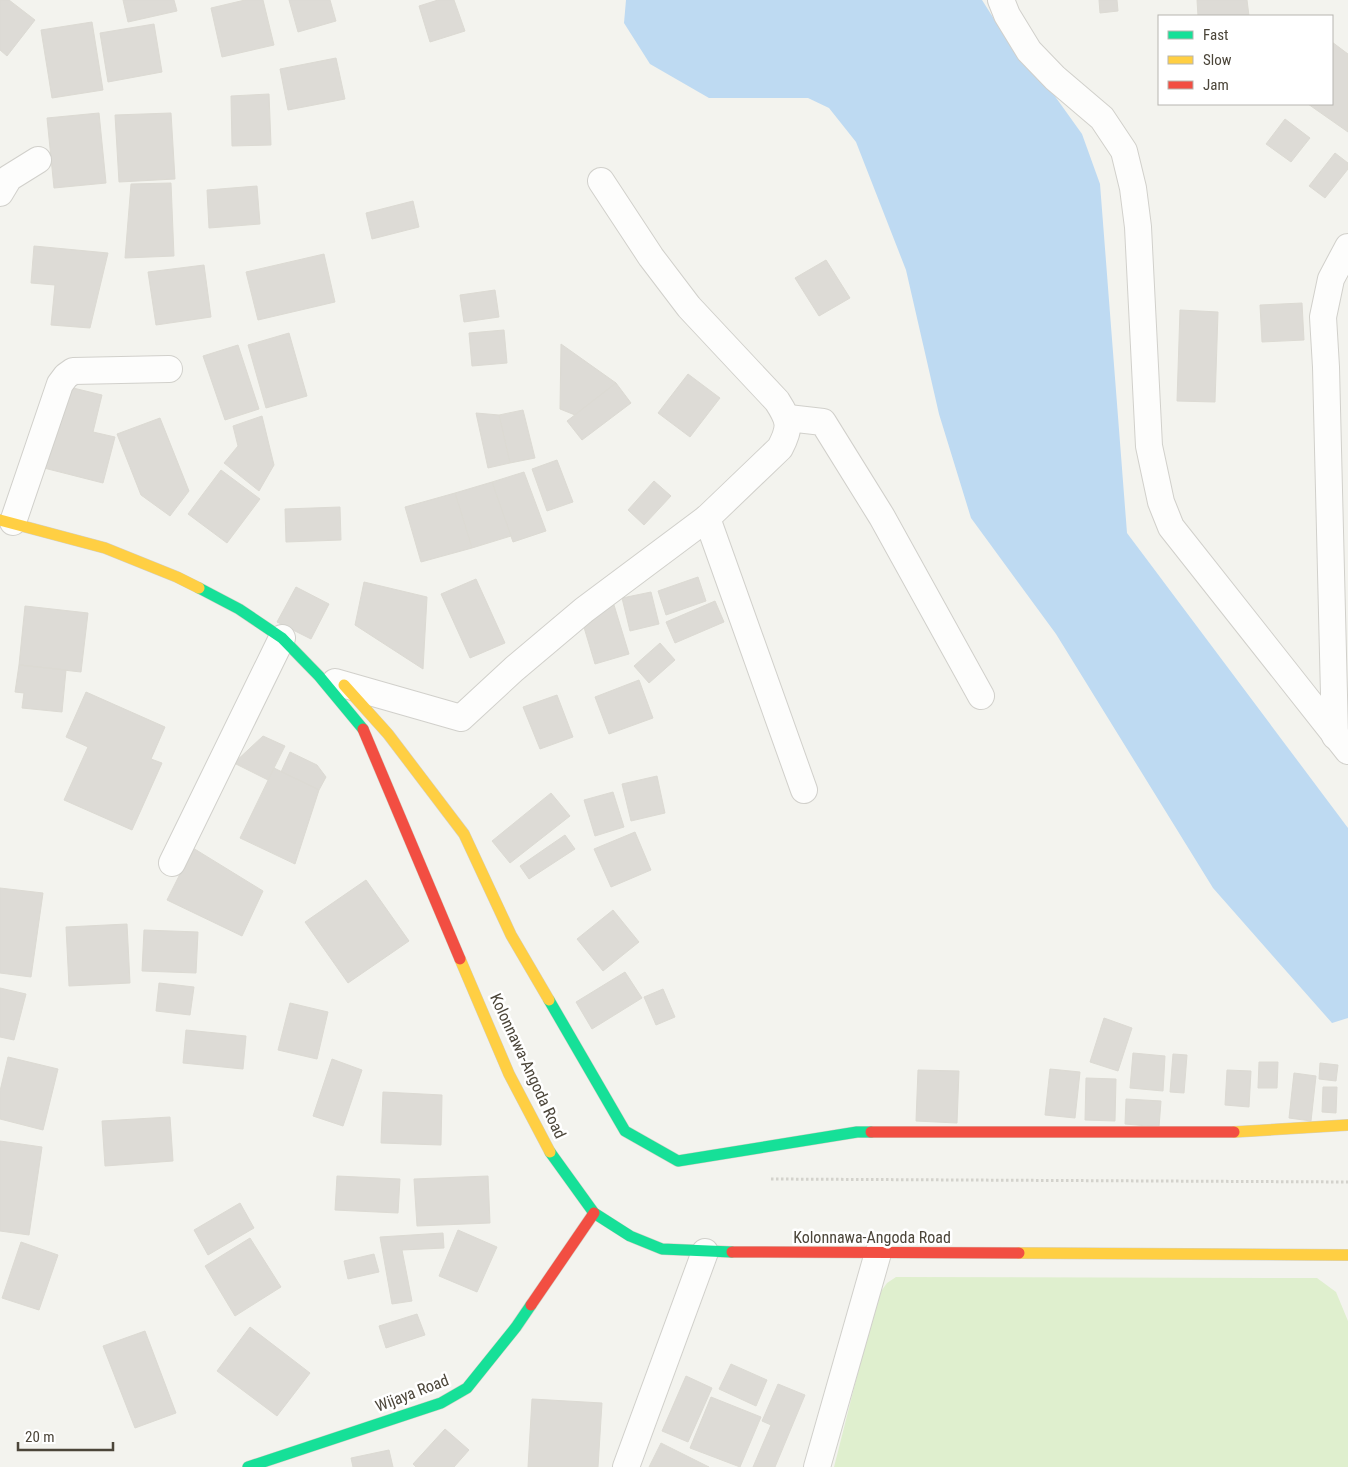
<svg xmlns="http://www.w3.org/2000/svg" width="1348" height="1467" font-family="'Roboto Condensed',sans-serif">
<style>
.green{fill:#dfefce}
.water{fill:#bedaf2}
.building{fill:#dddbd6;stroke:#dcdad3}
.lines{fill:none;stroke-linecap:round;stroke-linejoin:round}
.street-casing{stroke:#d1d0cb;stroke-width:28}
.fast-casing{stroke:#d3d0c5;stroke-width:12}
.slow-casing{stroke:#d3d0c5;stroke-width:12}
.jam-casing{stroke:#d3d0c5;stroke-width:12}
.path{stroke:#d3d2cc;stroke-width:3;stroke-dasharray:2.5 2.5;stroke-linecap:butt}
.street{stroke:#fdfdfc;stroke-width:26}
.fast{stroke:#16e098;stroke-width:11}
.slow{stroke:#ffcf43;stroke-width:11}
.jam{stroke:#f24e42;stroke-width:11}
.labels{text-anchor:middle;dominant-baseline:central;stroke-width:5;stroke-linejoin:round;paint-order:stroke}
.street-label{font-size:16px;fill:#4b4539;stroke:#fff}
</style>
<rect width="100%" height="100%" fill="#f3f3ee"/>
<polygon class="green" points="896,1277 1317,1278 1336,1292 1348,1321 1348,1467 834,1467 877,1297 887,1283"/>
<polygon class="water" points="626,0 982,0 1001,30 1034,67 1082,134 1100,184 1127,533 1348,828 1348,1018 1332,1023 1213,888 1056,634 971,518 939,414 906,270 856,142 829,108 808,98 709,98 650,64 624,23"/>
<g class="building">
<polygon points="0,0 9,0 35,20 7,56 0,50"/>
<polygon points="123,0 174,0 177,11 128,22"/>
<polygon points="245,0 263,0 274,45 222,57 211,8"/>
<polygon points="289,0 330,0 336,21 298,32"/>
<polygon points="438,0 454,0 465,31 430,42 419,6"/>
<polygon points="1099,0 1117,0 1118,11 1100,13"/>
<polygon points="1197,0 1247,0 1249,16 1198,16"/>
<polygon points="92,22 103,90 52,98 41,30"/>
<polygon points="154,24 162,72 108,82 100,33"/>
<polygon points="1332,42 1348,54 1348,132 1308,104 1332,104"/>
<polygon points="336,58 345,99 288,110 280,69"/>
<polygon points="269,94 271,145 232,146 231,96"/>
<polygon points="99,113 106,183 54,188 47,118"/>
<polygon points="171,113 175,179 119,182 115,115"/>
<polygon points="1285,119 1310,138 1291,162 1266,144"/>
<polygon points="1335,153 1348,163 1348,169 1325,198 1309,186"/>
<polygon points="171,183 174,256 125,258 131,184"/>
<polygon points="257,186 260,224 209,228 207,190"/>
<polygon points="413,201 419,227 372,239 366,213"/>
<polygon points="34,246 108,253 90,328 51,325 55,285 31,283"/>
<polygon points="324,254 335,302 258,320 246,272"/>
<polygon points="826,260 850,298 819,316 795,278"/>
<polygon points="204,265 211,317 156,325 148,272"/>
<polygon points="495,290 499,317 464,322 460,295"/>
<polygon points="1302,303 1304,340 1262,342 1260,305"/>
<polygon points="1180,310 1218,312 1215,402 1177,401"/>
<polygon points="504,330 507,363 472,366 469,333"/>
<polygon points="289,333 307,396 266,408 248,345"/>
<polygon points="561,344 616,383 575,415 560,409"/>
<polygon points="238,345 259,409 225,420 203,356"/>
<polygon points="688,374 720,398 690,437 658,413"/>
<polygon points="616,383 631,403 582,440 567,421"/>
<polygon points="65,386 102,395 93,432 115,437 103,483 44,468"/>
<polygon points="523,410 535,458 510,463 499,415"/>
<polygon points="476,413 499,415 510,463 488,468"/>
<polygon points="262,416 274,465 259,491 224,463 238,446 233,426"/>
<polygon points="160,418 189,491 170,516 141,495 117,434"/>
<polygon points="557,460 573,502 547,511 532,469"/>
<polygon points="221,470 260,499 227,543 188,514"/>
<polygon points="524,472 546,531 513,542 492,482"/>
<polygon points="654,481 671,496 644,525 628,510"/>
<polygon points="492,482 511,536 472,548 455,493"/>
<polygon points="455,493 472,548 421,562 405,507"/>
<polygon points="340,507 341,540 286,542 285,509"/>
<polygon points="698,577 706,601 666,615 658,591"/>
<polygon points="476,579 505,643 470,658 441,594"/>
<polygon points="364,582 427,597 423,669 355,625"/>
<polygon points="296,587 329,604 311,639 277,622"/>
<polygon points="651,592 659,624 630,631 622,598"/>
<polygon points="715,601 724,622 675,643 666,622"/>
<polygon points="614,605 629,654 595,664 580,614"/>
<polygon points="25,606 88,613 81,672 19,665"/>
<polygon points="660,643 675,660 649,683 634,666"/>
<polygon points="19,665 66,670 62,712 22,708 24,693 15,692"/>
<polygon points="639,680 653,718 609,734 595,697"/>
<polygon points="86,692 165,727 151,759 162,763 132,830 64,800 88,747 66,737"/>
<polygon points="557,695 573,737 540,749 523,707"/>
<polygon points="263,736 285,746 268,780 234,763"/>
<polygon points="290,752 317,765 326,777 319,790 281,772"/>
<polygon points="274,768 319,790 295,864 240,838"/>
<polygon points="657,776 665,813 631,821 622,784"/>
<polygon points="613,792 624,827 595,836 584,800"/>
<polygon points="551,793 570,816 510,863 492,841"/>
<polygon points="635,832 651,870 611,887 594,849"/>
<polygon points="565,835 575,849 529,879 520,866"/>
<polygon points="193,848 263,891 242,936 167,900"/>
<polygon points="366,880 409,941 348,983 305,922"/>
<polygon points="0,888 43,893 31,977 0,973"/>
<polygon points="613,910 639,942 603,971 577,939"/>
<polygon points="127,924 130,983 69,986 66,927"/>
<polygon points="144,930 198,932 196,973 142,971"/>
<polygon points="625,972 642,998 592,1029 576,1002"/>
<polygon points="159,983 194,987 190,1015 156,1011"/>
<polygon points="0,988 26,994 14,1040 0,1037"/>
<polygon points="663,989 675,1017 656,1025 644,997"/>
<polygon points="290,1003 328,1012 317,1059 278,1050"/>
<polygon points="1104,1018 1132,1028 1118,1071 1090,1062"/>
<polygon points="186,1030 246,1036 243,1069 183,1063"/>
<polygon points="1133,1053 1165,1056 1163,1091 1130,1088"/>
<polygon points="1173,1054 1187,1055 1184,1093 1170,1092"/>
<polygon points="8,1057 58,1069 43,1130 0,1119 0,1091"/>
<polygon points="332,1059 362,1070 343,1126 313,1116"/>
<polygon points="1259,1062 1278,1062 1277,1088 1258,1088"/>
<polygon points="1320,1063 1338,1065 1336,1081 1319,1079"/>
<polygon points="1050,1069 1080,1072 1075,1118 1045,1115"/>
<polygon points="918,1070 959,1071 957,1123 916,1121"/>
<polygon points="1227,1070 1251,1071 1249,1107 1225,1105"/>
<polygon points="1294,1073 1316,1076 1311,1121 1289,1118"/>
<polygon points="1086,1078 1116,1079 1115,1121 1085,1120"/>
<polygon points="1323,1087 1337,1087 1336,1113 1322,1112"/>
<polygon points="383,1092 442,1095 441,1145 381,1143"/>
<polygon points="1126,1099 1161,1101 1159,1127 1125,1124"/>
<polygon points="170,1117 173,1161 105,1166 102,1121"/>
<polygon points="0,1141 42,1147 29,1235 0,1231"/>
<polygon points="337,1176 400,1179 398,1213 335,1210"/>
<polygon points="488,1176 490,1223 417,1226 414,1179"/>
<polygon points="240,1203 254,1228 208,1255 194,1230"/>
<polygon points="458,1230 497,1247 477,1292 439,1276"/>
<polygon points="443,1233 444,1248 402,1250 412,1301 392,1304 380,1237"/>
<polygon points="250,1238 281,1287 235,1316 205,1266"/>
<polygon points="21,1242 58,1255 39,1310 2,1298"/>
<polygon points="374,1254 379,1272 348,1279 344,1261"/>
<polygon points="417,1314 425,1335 386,1348 379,1326"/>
<polygon points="250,1327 310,1373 277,1416 217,1371"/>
<polygon points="145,1331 176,1413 135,1428 103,1346"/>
<polygon points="731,1364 767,1380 756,1406 719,1389"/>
<polygon points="686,1376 712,1388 688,1442 662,1431"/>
<polygon points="778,1384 805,1395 775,1467 753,1467 771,1425 762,1421"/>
<polygon points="711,1397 761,1417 740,1467 690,1448"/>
<polygon points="532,1399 602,1403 598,1467 528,1467"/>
<polygon points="445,1429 469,1450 454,1467 416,1467 413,1464"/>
<polygon points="661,1443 709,1467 649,1467"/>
<polygon points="389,1450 393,1467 353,1467 351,1458"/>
</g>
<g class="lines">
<defs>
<g id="street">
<polyline points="1001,0 1007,15 1029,51 1055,78 1102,118 1124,151 1133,188 1138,227 1149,446 1161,502 1171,527 1348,751"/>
<polyline points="0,193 9,178 38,160"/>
<polyline points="788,418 823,422 882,517 981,696"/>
<polyline points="707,518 804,790"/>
<polyline points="13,522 60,384 66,376 73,371 169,369"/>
<path d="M335 682 461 718 514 669 584 610 707 518 780 448C791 427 790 421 777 401L689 307 651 257 601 181"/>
<polyline points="1335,736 1326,367 1323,317 1331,279 1348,247"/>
<polyline points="172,863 282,638"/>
<polyline points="626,1467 705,1252"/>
<polyline points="817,1467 878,1253"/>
</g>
<g id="fast">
<polyline points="199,588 239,609 282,638 319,676 363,729"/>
<polyline points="549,1000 625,1131 678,1161 857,1132 871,1132"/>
<polyline points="550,1152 594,1213 630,1236 662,1249 732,1252"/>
<polyline points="248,1467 441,1403 467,1388 516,1327 531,1305"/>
</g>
<g id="slow">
<polyline points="0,520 105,548 177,577 199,588"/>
<polyline points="344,685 388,734 464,834 511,935 549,1000"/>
<polyline points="460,959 509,1074 550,1152"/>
<polyline points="1234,1132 1348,1125"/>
<polyline points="1019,1253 1348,1255"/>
</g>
<g id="jam">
<polyline points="363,729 460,959"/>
<polyline points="871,1132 1234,1132"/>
<polyline points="732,1252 1019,1253"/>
<polyline points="531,1305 594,1213"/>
</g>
</defs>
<use href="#street" class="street-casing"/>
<use href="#fast" class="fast-casing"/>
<use href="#slow" class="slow-casing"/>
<use href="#jam" class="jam-casing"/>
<polyline class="path" points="771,1179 1348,1182"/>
<use href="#street" class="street"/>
<use href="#fast" class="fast"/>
<use href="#slow" class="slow"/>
<use href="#jam" class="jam"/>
</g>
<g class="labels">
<g class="street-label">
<text transform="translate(528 1066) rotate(65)">Kolonnawa-Angoda Road</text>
<text x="872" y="1237">Kolonnawa-Angoda Road</text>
<text transform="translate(412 1393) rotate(-21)">Wijaya Road</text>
</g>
</g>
<rect x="1158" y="15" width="175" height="90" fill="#ffffff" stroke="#b7b5b0"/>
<rect x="1168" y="31" width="25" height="8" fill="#16e098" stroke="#b7b5b0"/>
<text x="1203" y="40" font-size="15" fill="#4b4539">Fast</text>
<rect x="1168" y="56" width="25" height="8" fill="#ffcf43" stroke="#b7b5b0"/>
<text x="1203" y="65" font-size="15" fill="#4b4539">Slow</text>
<rect x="1168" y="81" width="25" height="8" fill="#f24e42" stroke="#b7b5b0"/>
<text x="1203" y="90" font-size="15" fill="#4b4539">Jam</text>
<path d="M18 1442v8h95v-8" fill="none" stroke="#4b4539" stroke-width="2.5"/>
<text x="25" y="1442" font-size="15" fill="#4b4539" stroke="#ffffff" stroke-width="4" paint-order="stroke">20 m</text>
</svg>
